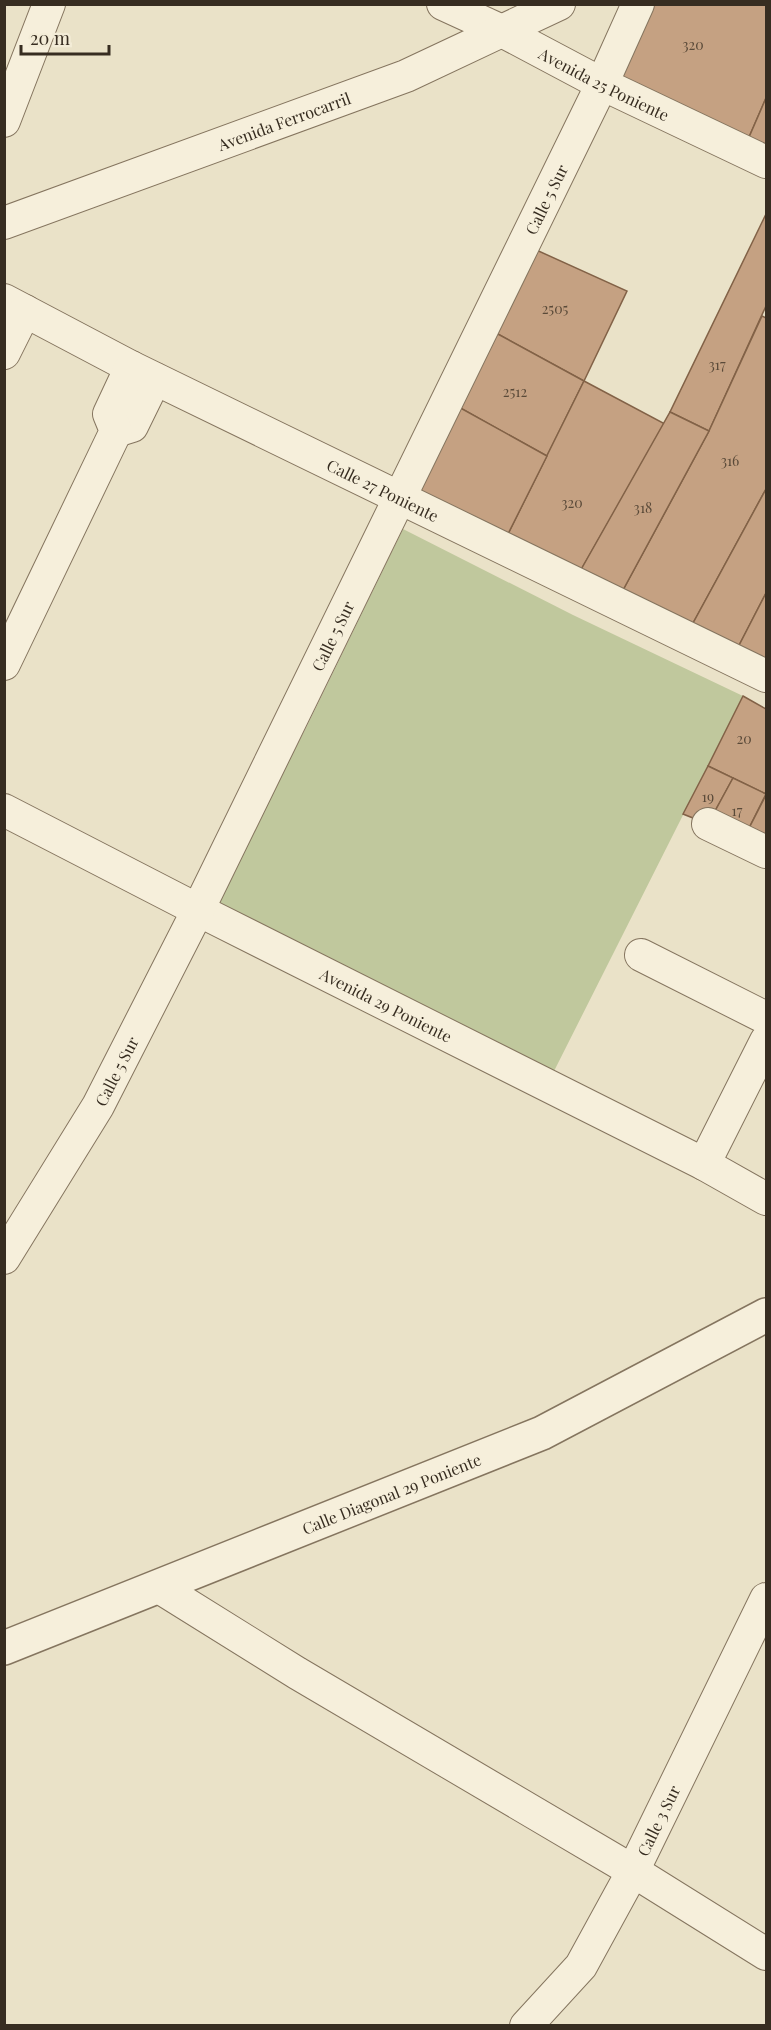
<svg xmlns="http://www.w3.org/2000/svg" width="771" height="2030" font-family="'Playfair Display',serif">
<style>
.green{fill:#c0c89d}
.building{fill:#c5a182;stroke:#826247;stroke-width:1.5}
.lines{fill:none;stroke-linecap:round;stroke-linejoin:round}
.minor-casing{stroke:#85755f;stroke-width:34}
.tertiary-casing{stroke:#85755f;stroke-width:36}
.minor{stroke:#f6efdb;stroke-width:32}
.tertiary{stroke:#f6efdb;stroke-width:33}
.labels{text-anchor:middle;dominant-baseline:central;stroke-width:6;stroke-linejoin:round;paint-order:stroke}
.number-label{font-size:14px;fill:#5a4a39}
.street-label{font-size:16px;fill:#372d21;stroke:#f3ecd7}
</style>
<rect width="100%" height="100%" fill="#eae2c8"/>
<polygon class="green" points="403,529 573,615 743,696 547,1085 209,915 306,728"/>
<g class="building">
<polygon points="638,4 766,4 766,98 743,151 602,84"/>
<polygon points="766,98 766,162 743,151"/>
<polygon points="766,214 766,306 709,431 670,412"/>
<polygon points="523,244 627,291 584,381 483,326"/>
<polygon points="762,316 766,318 766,489 686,636 616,603 709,431"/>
<polygon points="483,326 584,381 547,456 446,400"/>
<polygon points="584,381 665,424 574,582 501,548"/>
<polygon points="446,400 547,456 501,548 398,498"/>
<polygon points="670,412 709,431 616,603 574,582"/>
<polygon points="766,489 766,593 732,659 686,636"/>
<polygon points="766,593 766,676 732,659"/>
<polygon points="743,696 766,709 766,794 708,766"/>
<polygon points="708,766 733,778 708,824 683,814"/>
<polygon points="733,778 766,794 743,840 708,824"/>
<polygon points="766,795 766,852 743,840"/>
</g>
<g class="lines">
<defs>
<g id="minor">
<path id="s1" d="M443 4 504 32 602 84 766 162"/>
<polyline points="4,121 49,4"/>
<path id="s2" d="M4 223 406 76 559 4"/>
<path id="s3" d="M4 300 131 367 766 676"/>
<polyline points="4,353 25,311"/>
<polyline points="116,431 132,426 155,379"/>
<polyline points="4,664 116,431 109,414 131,367"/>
<path id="s4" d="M4 810 198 910 704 1164 766 1199"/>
<polyline points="708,824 766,852"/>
<polyline points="641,955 766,1018"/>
<polyline points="704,1164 766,1041"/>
<path id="s5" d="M4 1258 98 1106 198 910 602 84 638 4"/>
<polyline points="159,1587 297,1673 633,1871 766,1954"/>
<path id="s6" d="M526 2026 581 1966 633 1871 766 1599"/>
</g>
<g id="tertiary">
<path id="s7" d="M4 1648 542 1433 766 1315"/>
</g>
</defs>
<use href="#minor" class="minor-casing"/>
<use href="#tertiary" class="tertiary-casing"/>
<use href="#minor" class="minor"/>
<use href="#tertiary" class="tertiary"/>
</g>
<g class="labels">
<g class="number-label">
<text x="693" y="44">320</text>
<text x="555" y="308">2505</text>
<text x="717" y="364">317</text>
<text x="515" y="391">2512</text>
<text x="730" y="460">316</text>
<text x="572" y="502">320</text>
<text x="643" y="507">318</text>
<text x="744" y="738">20</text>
<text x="708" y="796">19</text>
<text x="737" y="810">17</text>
</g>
<g class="street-label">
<text stroke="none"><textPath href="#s1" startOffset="180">Avenida 25 Poniente</textPath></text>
<text stroke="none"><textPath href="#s2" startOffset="298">Avenida Ferrocarril</textPath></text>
<text stroke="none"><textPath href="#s5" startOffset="1190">Calle 5 Sur</textPath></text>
<text stroke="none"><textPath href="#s3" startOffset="424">Calle 27 Poniente</textPath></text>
<text stroke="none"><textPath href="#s5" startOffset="704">Calle 5 Sur</textPath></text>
<text stroke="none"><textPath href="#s4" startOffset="429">Avenida 29 Poniente</textPath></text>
<text stroke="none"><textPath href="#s5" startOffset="218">Calle 5 Sur</textPath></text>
<text stroke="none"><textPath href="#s7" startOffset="417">Calle Diagonal 29 Poniente</textPath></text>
<text stroke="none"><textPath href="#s6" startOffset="246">Calle 3 Sur</textPath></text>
</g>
</g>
<rect width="771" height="2030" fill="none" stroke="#372d21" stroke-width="12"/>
<path d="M21 45v9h88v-9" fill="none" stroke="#372d21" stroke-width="3"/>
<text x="30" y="45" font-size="18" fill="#372d21" stroke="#f3ecd7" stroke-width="4.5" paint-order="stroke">20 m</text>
</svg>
